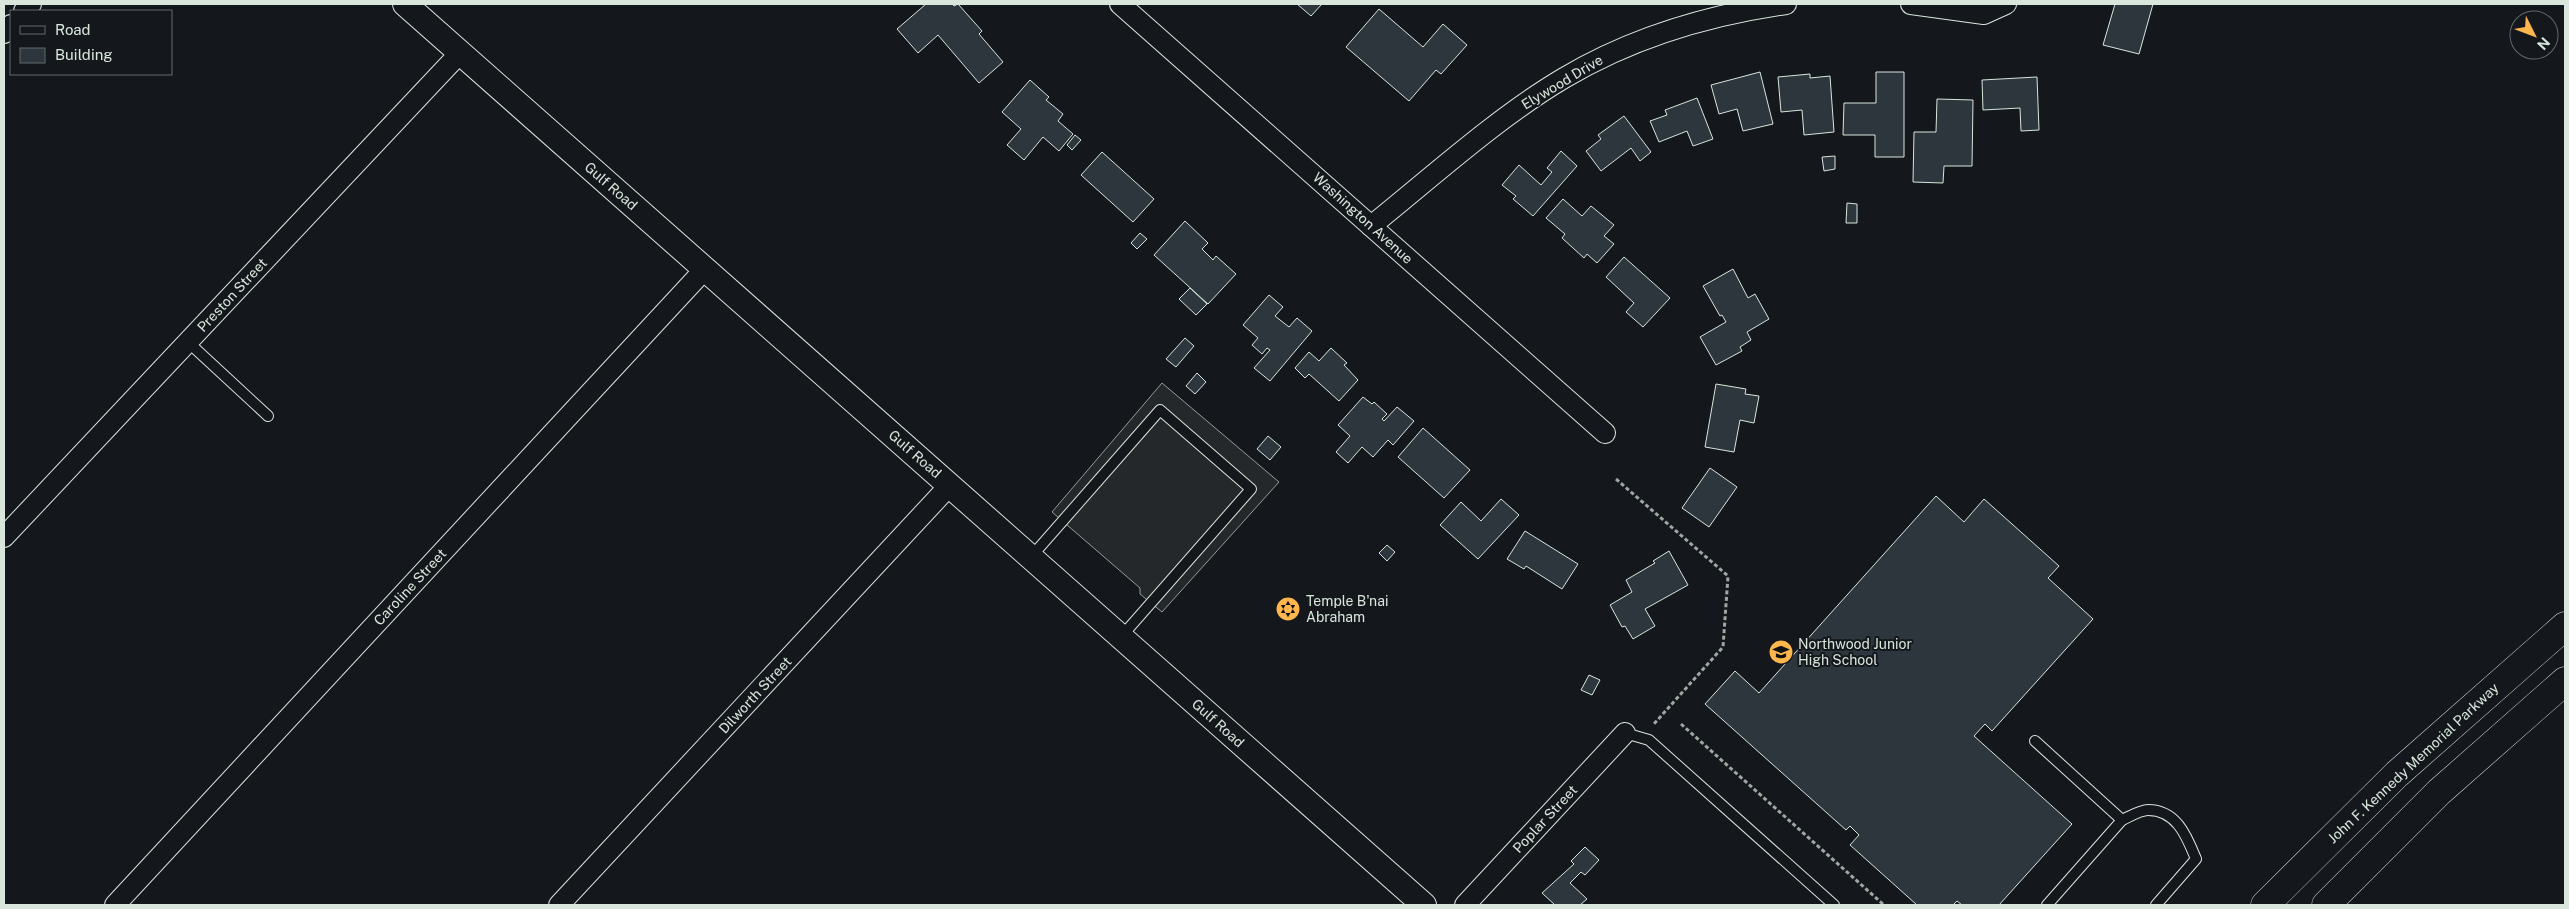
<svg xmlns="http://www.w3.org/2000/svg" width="2569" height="909" font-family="'Public Sans',sans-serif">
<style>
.parking{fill:#24282b;stroke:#939e99}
.building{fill:#2c363c;stroke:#d8e6dc}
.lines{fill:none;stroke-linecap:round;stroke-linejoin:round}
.service-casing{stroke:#d8e6dc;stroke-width:12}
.minor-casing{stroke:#d8e6dc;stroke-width:22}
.tertiary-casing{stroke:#d8e6dc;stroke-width:26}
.trunk-casing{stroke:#d8e6dc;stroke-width:29}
.path{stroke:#9da8a2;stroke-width:3;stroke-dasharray:4 2.5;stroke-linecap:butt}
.service{stroke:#14181c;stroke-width:10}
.minor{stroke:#14181c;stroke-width:20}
.tertiary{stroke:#14181c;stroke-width:24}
.trunk{stroke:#14181c;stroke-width:28}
.labels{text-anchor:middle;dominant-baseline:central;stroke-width:4;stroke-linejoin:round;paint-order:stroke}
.street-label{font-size:14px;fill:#d8e6dc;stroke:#14181c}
.poi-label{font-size:14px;fill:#d8e6dc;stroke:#14181c;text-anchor:start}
</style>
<rect width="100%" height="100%" fill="#14181c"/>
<polygon class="parking" points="1162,383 1279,482 1162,612 1140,594 1140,588 1052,512"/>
<g class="building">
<polygon points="926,4 952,4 954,6 958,4 982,31 979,34 1003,62 979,83 938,35 918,53 897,29"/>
<polygon points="1297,4 1322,4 1311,16"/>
<polygon points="2115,4 2153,4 2139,54 2103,45"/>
<polygon points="1379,9 1423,47 1443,24 1467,45 1441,74 1436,70 1409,101 1346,47"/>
<polygon points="1760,72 1773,124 1743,131 1737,109 1719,114 1711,85"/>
<polygon points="1876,72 1904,72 1904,157 1875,157 1875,135 1843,135 1844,103 1876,103"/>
<polygon points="1810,74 1810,78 1830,76 1834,132 1804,135 1802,110 1781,112 1778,77"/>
<polygon points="2037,77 2039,130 2021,131 2020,108 1983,110 1982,80"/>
<polygon points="1030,80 1049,97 1046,100 1063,114 1058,121 1073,134 1059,151 1043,137 1024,160 1007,145 1021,129 1002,112"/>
<polygon points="1697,98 1713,139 1693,146 1687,131 1659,142 1650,121 1667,115 1665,110"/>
<polygon points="1937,99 1973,100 1972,166 1944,166 1943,183 1913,182 1914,132 1936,132"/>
<polygon points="1624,116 1651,152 1640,161 1631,148 1601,171 1586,151 1601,139 1598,135"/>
<polygon points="1075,135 1081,140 1072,150 1067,145"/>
<polygon points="1561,151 1577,166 1533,216 1513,199 1516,196 1502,185 1519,165 1541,185 1552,172 1547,168"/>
<polygon points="1102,152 1154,199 1133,222 1081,175"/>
<polygon points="1835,156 1835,169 1824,171 1822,157"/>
<polygon points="1563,199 1582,216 1591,206 1614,225 1604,236 1614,244 1597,263 1587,254 1584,258 1562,238 1565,234 1546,218"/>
<polygon points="1847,203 1857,204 1857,223 1846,223"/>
<polygon points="1185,221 1208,243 1202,249 1213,260 1216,256 1236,274 1208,304 1154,255"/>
<polygon points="1140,233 1147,239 1137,249 1131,243"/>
<polygon points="1624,257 1670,298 1643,327 1626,312 1634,303 1606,277"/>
<polygon points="1733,269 1748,298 1755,294 1769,319 1747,332 1751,340 1740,347 1742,351 1716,365 1700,337 1726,322 1722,315 1720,316 1703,286"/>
<polygon points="1190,288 1207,304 1196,315 1179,299"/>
<polygon points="1269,295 1283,307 1275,316 1289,327 1297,318 1312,331 1270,381 1254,368 1270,350 1267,348 1262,354 1252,345 1258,338 1243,325"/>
<polygon points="1185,338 1194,346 1176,367 1166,359"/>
<polygon points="1331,348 1347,363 1344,365 1358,380 1339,401 1309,374 1305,378 1295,368 1309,352 1319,361"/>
<polygon points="1197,373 1206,382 1195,394 1186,386"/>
<polygon points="1716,384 1746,389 1745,394 1759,396 1754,423 1740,420 1734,452 1705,447"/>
<polygon points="1363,397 1372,404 1374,402 1387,414 1382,419 1384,421 1397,407 1414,421 1393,445 1388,440 1373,457 1362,447 1348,463 1336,452 1350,436 1338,425"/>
<polygon points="1423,428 1470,470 1444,498 1398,457"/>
<polygon points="1268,436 1281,447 1270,460 1257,449"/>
<polygon points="1710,468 1737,487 1709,527 1682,508"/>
<polygon points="1936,496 1964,522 1984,499 2059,566 2048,578 2093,619 1992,731 1985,724 1974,736 2072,824 1999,905 1962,905 1957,901 1953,905 1917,905 1850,845 1859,835 1850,826 1846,830 1705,704 1735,671 1759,693"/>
<polygon points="1501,499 1519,515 1478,559 1440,525 1461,502 1481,521"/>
<polygon points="1525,531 1578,564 1562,589 1526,566 1524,569 1507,559"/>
<polygon points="1387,545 1395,552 1387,561 1379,553"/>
<polygon points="1669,551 1688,585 1645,609 1655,626 1633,639 1625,626 1622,627 1610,605 1632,592 1626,580 1655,563 1653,561"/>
<polygon points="1589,675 1600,680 1592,695 1581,690"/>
<polygon points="1585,847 1599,860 1585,875 1581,872 1570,883 1587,899 1580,905 1555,905 1542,893 1574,864 1571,861"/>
</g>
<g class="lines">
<defs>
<g id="service">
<polyline points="188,342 268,416"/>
<polyline points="1031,557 1160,410 1251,489 1121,637"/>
<polyline points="1625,733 1649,740 1834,905"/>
<polyline points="2035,741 2122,820 2047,905"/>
<path d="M2122 820C2129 817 2140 810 2148 810 2177 810 2187 837 2196 859L2156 905"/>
</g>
<g id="minor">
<polyline points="1120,4 1605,433"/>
<polyline points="1911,4 1984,14 2006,4"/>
<polyline points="24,11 31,4"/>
<polyline points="4,33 11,25"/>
<path d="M1371 226C1432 177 1498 117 1564 78 1633 37 1708 15 1786 4"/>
<polyline points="4,537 460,53"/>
<polyline points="115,905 705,269"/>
<polyline points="559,905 950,485"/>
<polyline points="1465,905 1625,733"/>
</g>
<polyline id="tertiary" points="405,4 1424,905"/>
<g id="trunk">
<polyline points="2265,905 2397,774 2565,626"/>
<polyline points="2326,905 2439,792 2565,681"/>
</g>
</defs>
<use href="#service" class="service-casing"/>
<use href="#minor" class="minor-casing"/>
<use href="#tertiary" class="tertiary-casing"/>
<use href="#trunk" class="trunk-casing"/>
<g class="path">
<polyline points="1616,479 1728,576 1723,647 1653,725"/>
<polyline points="1681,724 1884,905"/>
</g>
<use href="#service" class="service"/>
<use href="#minor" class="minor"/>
<use href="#tertiary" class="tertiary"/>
<use href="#trunk" class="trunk"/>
</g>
<defs>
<symbol id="synagogue-disc" viewBox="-11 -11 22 22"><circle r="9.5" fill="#ffb74d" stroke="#14181c"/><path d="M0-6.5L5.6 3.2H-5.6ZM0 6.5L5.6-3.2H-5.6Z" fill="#111"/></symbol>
<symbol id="school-disc" viewBox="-11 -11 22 22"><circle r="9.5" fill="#ffb74d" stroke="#14181c"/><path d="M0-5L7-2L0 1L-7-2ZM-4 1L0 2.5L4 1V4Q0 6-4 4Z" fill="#111"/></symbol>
</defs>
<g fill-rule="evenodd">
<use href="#synagogue-disc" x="1274" y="595" width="28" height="28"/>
<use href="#school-disc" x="1767" y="638" width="28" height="28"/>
</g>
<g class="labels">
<g class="street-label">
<text transform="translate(1562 82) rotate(-31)">Elywood Drive</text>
<text transform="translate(611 186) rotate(41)">Gulf Road</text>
<text transform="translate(1363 218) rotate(42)">Washington Avenue</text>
<text transform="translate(232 295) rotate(-47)">Preston Street</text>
<text transform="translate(915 454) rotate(41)">Gulf Road</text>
<text transform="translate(410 587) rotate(-47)">Caroline Street</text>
<text transform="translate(755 695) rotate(-47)">Dilworth Street</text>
<text transform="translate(1218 723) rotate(42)">Gulf Road</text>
<text transform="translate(2413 763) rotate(-43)">John F. Kennedy Memorial Parkway</text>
<text transform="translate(1545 819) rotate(-47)">Poplar Street</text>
</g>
<g class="poi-label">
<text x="1306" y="601">Temple B'nai<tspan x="1306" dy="16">Abraham</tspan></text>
<text x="1798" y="644">Northwood Junior<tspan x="1798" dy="16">High School</tspan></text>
</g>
</g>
<rect width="2569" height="909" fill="none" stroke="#d8e6dc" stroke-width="10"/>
<rect x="10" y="10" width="162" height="65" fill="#14181c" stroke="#626a69"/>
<rect x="20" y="26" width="25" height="8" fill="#14181c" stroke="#626a69"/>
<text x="55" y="35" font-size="15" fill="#d8e6dc">Road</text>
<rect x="20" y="48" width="25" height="15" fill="#2c363c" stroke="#626a69"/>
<text x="55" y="60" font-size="15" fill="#d8e6dc">Building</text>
<g transform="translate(2534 35) rotate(132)"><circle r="24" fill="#14181c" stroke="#626a69"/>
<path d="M0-4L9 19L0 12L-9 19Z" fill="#ffb74d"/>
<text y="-8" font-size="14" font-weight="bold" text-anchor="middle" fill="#d8e6dc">N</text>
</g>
</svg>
